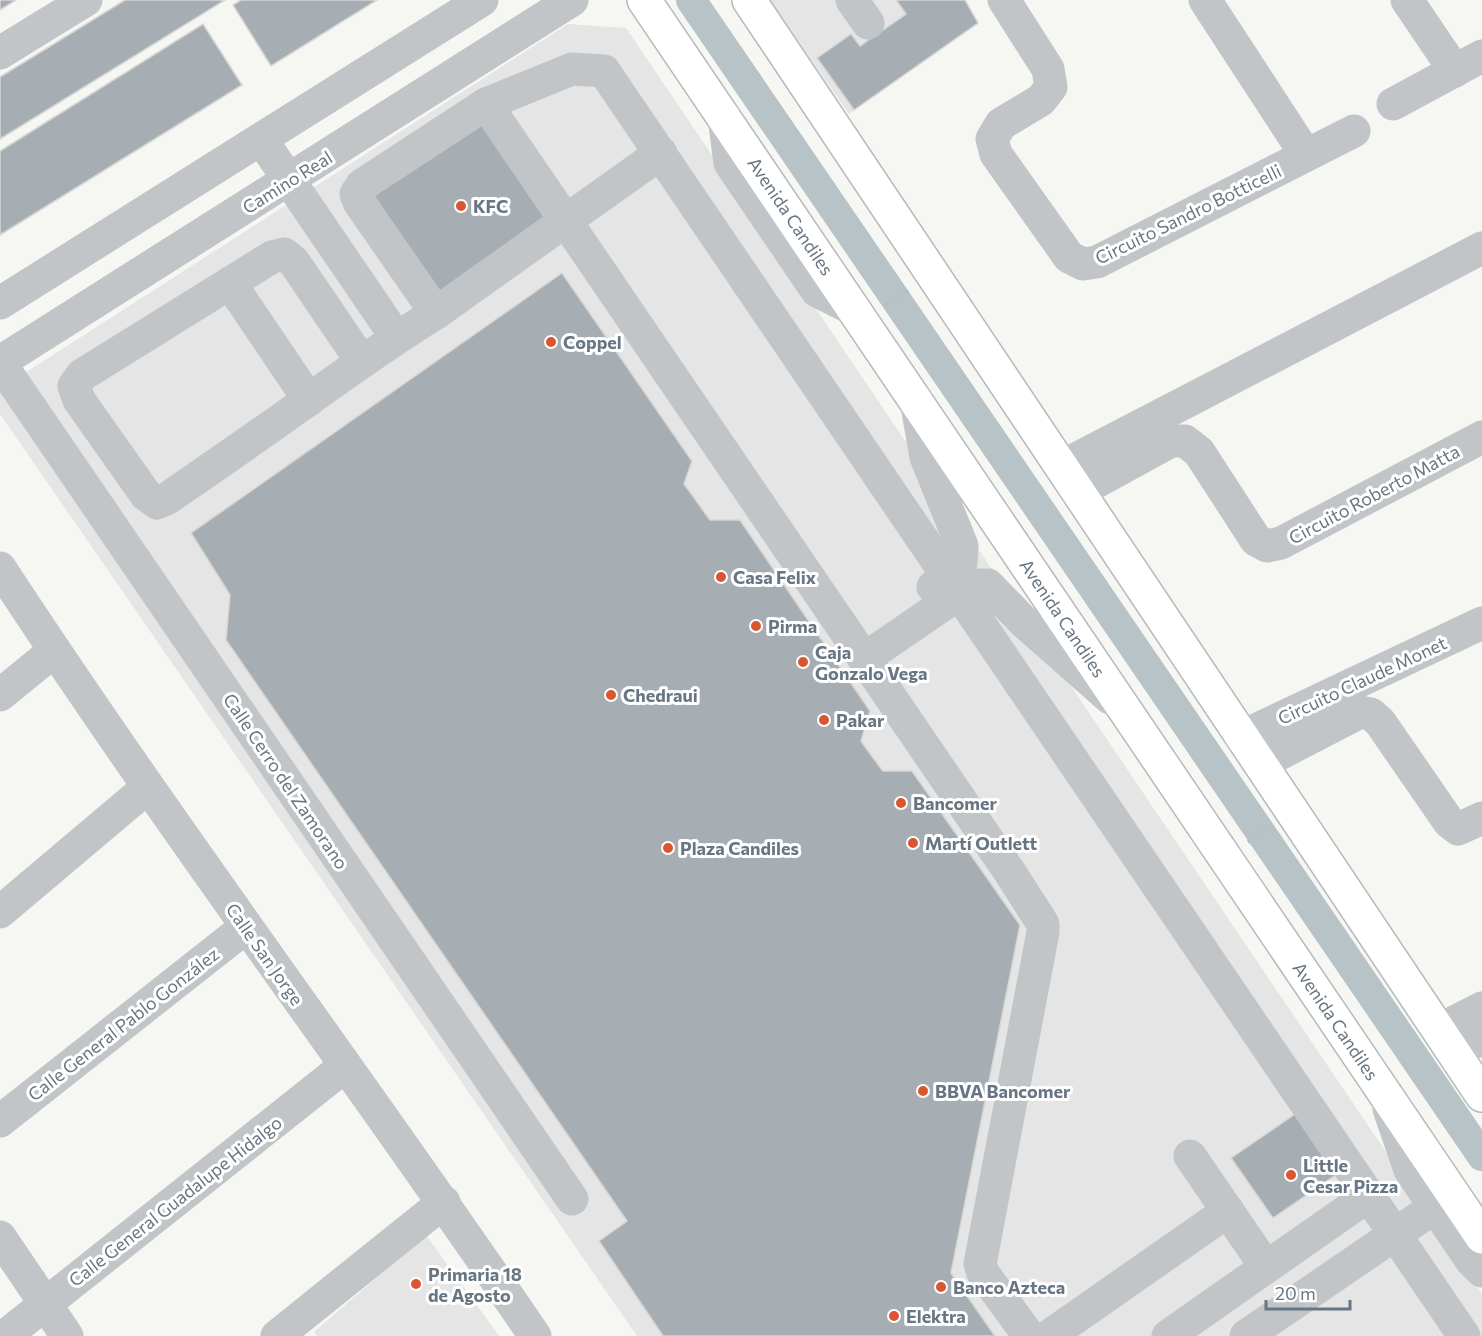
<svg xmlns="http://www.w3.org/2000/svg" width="1482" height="1336" font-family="Commissioner,sans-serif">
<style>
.built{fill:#e4e5e4}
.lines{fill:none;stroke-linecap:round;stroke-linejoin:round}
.canal{stroke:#b8c3c7;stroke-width:30}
.building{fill:#a7aeb3;stroke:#d7d7d5;stroke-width:1.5}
.major-casing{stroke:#b5b9bc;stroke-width:36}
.path{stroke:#bbbdbf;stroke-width:4;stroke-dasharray:3 3;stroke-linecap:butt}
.minor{stroke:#c1c5c8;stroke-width:33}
.major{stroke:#fff;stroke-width:33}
.poi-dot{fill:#d85631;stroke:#fff;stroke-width:2}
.labels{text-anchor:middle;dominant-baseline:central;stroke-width:6;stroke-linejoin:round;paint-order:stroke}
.street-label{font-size:18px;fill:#677682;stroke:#fff}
.poi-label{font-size:18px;font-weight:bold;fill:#677682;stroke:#fff;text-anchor:start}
</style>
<rect width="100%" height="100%" fill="#f6f6f3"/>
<g class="built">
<polygon points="769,0 965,0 978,23 849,114"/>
<polygon points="568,24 626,28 1482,1294 1482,1336 637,1336 0,414 0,389"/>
<polygon points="426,1235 499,1336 317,1336 314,1332"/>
</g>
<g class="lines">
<polyline class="canal" points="691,0 1482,1156"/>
</g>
<g class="building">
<polygon points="0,0 16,0 0,10"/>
<polygon points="125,0 225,0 0,139 0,77"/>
<polygon points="241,0 377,0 271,66 233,5"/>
<polygon points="896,0 965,0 978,23 854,110 817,58 851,34 860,46 906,14"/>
<polygon points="203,24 242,85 0,235 0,151"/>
<polygon points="490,114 556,220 436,297 365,192"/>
<polygon points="562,273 692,461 684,484 710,520 740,520 870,711 861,741 871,755 883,771 912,771 1020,925 951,1273 995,1336 663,1336 599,1241 627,1221 226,640 230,595 191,533"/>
<polygon points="1298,1112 1340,1172 1273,1218 1231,1158"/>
</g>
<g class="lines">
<defs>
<g id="major">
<polyline points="644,0 1482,1237"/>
<polyline points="749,0 1482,1095"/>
</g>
</defs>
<use href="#major" class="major-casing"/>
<g class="path">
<polyline points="886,306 909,290"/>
<polyline points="1248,842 1267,829"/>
</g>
<g class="minor">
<polyline points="852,0 868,23"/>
<polyline points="1004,0 1048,69 1051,87 1041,100 1001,124 992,139 996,154 1069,257 1083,264 1097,262 1354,131"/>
<polyline points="1205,0 1306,155"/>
<polyline points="1407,0 1455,71"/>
<polyline points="0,53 86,0"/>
<polyline points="486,104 1009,871 1043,924 1043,932 980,1264 983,1273 1029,1336"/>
<polyline points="1393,104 1482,56"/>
<polyline points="724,117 730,163 817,291 855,310"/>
<polyline points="261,139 396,337"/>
<polyline points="230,283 309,400"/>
<polyline points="0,303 482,0"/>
<polyline points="436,313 359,202 356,194 362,185 486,104 572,69 604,71 1464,1336"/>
<polyline points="0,362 572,0"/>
<path d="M362 362 294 262 284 254 272 257 82 375 74 386 79 400 146 495 157 503 168 498C216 465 264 432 311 398 352 369 392 340 436 313L661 153"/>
<polyline points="0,363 572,1199"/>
<polyline points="916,400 926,457 962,546 961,563 933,587"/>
<polyline points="1061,467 1482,248"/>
<polyline points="1078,492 1171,441 1185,441 1199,452 1256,540 1267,546 1281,543 1482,437"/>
<path d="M0 568C171 829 359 1078 535 1336"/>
<polyline points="864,659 960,593 976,585 988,585 1025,623 1110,698"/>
<polyline points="0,695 54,651"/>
<polyline points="1241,737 1482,623"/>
<polyline points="1260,764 1360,712 1371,714 1380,722 1449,822 1458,829 1482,818"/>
<polyline points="0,912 148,787"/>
<polyline points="1439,1030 1482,1008"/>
<polyline points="1454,1053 1482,1038"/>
<polyline points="1389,1109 1410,1170 1471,1260 1482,1271"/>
<polyline points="0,1121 246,927"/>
<polyline points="1190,1156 1266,1267"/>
<polyline points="0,1237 67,1336"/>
<polyline points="5,1336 345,1066"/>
<polyline points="277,1336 444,1202"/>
<polyline points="1049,1336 1228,1211"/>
<polyline points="1168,1336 1368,1196"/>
<polyline points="1246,1336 1435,1207"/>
</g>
<use href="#major" class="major"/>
</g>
<g class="poi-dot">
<circle cx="461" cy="206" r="6"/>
<circle cx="551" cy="342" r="6"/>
<circle cx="721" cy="577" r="6"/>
<circle cx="756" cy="626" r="6"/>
<circle cx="803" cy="662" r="6"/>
<circle cx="611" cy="695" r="6"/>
<circle cx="824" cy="720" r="6"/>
<circle cx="901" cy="803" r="6"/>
<circle cx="913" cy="843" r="6"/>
<circle cx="668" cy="848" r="6"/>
<circle cx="923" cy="1091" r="6"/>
<circle cx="1291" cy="1175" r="6"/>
<circle cx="416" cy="1284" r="6"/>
<circle cx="941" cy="1287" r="6"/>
<circle cx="894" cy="1316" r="6"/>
</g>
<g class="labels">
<g class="street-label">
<text transform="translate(287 182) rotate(-32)">Camino Real</text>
<text transform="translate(1188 214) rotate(-26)">Circuito Sandro Botticelli</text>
<text transform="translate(791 216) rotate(56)">Avenida Candiles</text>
<text transform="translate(1374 494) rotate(-28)">Circuito Roberto Matta</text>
<text transform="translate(1063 618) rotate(56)">Avenida Candiles</text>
<text transform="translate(1362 680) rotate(-25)">Circuito Claude Monet</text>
<text transform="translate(286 781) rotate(56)">Calle Cerro del Zamorano</text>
<text transform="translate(265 954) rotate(55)">Calle San Jorge</text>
<text transform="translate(1336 1021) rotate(56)">Avenida Candiles</text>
<text transform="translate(123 1024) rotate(-38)">Calle General Pablo González</text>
<text transform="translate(175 1201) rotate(-38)">Calle General Guadalupe Hidalgo</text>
</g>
<g class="poi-label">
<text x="473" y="206">KFC</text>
<text x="563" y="342">Coppel</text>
<text x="733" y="577">Casa Felix</text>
<text x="768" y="626">Pirma</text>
<text x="815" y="652">Caja<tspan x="815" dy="21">Gonzalo Vega</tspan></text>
<text x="623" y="695">Chedraui</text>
<text x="836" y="720">Pakar</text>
<text x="913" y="803">Bancomer</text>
<text x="925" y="843">Martí Outlett</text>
<text x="680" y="848">Plaza Candiles</text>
<text x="935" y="1091">BBVA Bancomer</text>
<text x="1303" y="1165">Little<tspan x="1303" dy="21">Cesar Pizza</tspan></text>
<text x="428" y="1274">Primaria 18<tspan x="428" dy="21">de Agosto</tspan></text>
<text x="953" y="1287">Banco Azteca</text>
<text x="906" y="1316">Elektra</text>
</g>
</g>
<path d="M1266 1300v9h84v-9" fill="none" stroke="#677682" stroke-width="3"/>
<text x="1275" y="1300" font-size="18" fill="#677682" stroke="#ffffff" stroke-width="4.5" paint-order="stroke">20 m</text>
</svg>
